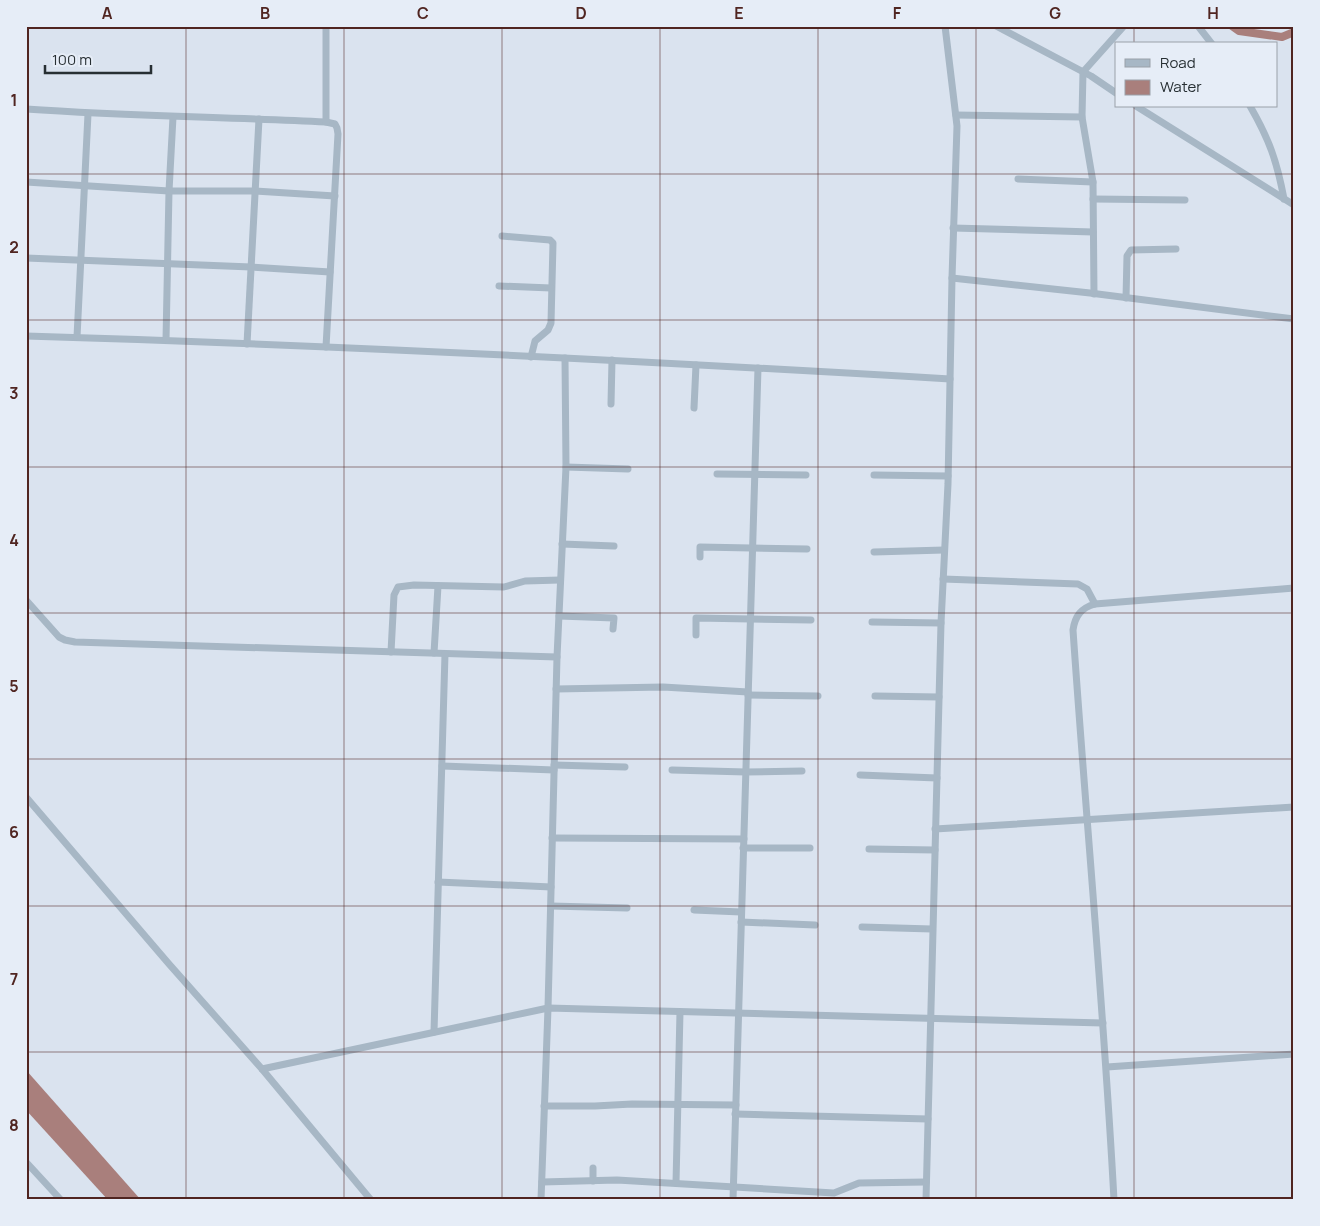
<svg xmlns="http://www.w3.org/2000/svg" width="1320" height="1226" font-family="Manrope,sans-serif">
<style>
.water{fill:#a97f7c}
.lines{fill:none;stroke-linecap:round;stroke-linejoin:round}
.canal{stroke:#a97f7c;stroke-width:8}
.minor{stroke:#a7b7c5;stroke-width:7}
.grid{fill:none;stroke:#502521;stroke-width:1;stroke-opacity:0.55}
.neatline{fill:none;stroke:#502521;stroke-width:2}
.grid-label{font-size:16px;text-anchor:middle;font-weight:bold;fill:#502521}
</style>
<rect width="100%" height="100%" fill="#dae3ef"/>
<polygon class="water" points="26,1070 141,1200 108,1200 26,1110"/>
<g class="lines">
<polyline class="canal" points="1232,26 1239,31 1282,37 1294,32"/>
<g class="minor">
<polyline points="996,26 1091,76 1116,93"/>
<polyline points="1198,26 1212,44"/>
<polyline points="1136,106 1294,205"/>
<path d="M1250 106C1269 139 1277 161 1284 199"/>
<path d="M26 109C126 116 226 117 326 122L335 124 337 128 338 134 326 347"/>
<polyline points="956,115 1082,117"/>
<polyline points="326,122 326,26"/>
<polyline points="1018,179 1093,182"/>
<polyline points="26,182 169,191 255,191 335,196"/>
<polyline points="1093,199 1185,200"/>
<polyline points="953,228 1093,232"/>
<polyline points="502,236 550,240 553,243 551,323 548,330 535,341 531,357"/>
<polyline points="26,258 251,267 330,272"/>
<polyline points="952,278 1090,293 1294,319"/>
<polyline points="499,286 551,288"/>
<polyline points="1094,294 1093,182 1082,117 1083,72 1124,26"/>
<polyline points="1126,298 1127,256 1131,250 1176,249"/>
<path d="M26 336C334 345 642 361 950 379"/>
<polyline points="77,337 88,114"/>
<polyline points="166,340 169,191 173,117"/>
<polyline points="247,344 259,119"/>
<polyline points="611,404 612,360"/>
<polyline points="694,408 696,365"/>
<polyline points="566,467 628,469"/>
<polyline points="717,474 806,475"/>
<polyline points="874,475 948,476"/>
<polyline points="562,544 614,546"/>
<polyline points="874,552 944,550"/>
<polyline points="700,557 700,547 807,549"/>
<polyline points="943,579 1078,584 1087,589 1095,604"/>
<polyline points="26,600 59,637 65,640 75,642 557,657"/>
<polyline points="559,616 614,618 613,629"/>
<polyline points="872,622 941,623"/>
<polyline points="696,635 696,618 811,620"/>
<polyline points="391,652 394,595 398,587 414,585 504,587 525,581 560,580"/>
<polyline points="434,653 438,586"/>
<polyline points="556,689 663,687 748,692"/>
<polyline points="748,695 818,696"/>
<polyline points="875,696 939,697"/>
<polyline points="554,765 625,767"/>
<polyline points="442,766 554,770"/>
<polyline points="672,770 746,772 802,771"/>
<polyline points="860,775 937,778"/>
<polyline points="26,797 169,964 262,1069 371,1200"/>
<polyline points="935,829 1294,807"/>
<polyline points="552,838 744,839"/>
<polyline points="743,848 810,848"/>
<polyline points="869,849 935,850"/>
<polyline points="438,882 551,887"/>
<polyline points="551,906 627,908"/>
<polyline points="694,910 741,912"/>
<polyline points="741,922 815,925"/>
<polyline points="862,927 932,929"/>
<polyline points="434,1032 445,654"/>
<polyline points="1107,1067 1294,1054"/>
<polyline points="262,1069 548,1008 1103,1023"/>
<polyline points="544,1106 595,1106 632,1104 736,1105"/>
<polyline points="735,1114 928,1119"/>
<polyline points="26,1162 61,1200"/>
<polyline points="593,1181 593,1168"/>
<polyline points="542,1182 617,1180 834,1193 859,1183 926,1182"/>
<polyline points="676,1183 680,1012"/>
<polyline points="541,1200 548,1008 557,657 566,467 565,358"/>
<polyline points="733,1200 758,368"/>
<polyline points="926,1200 941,623 948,484 952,278 957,126 945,26"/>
<path d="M1114 1200C1104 1010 1086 820 1073 630 1075 616 1081 608 1095 604L1294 588"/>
</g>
</g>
<path class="grid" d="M186 26V1200M344 26V1200M502 26V1200M660 26V1200M818 26V1200M976 26V1200M1134 26V44M1134 106V1200M26 174H1294M26 320H1294M26 467H1294M26 613H1294M26 759H1294M26 906H1294M26 1052H1294"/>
<rect width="1320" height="1226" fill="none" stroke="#e6edf7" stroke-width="55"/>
<rect x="1115" y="42" width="162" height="65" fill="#e6edf7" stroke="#9aa1a9"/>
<rect x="1125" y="59" width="25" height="8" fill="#a7b7c5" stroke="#9aa1a9"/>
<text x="1160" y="68" font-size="15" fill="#272f33">Road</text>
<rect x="1125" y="80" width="25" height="15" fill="#a97f7c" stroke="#9aa1a9"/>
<text x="1160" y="92" font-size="15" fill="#272f33">Water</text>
<path d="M45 65v8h106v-8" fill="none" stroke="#272f33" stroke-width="2.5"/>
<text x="52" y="65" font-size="15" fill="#272f33" stroke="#e6edf7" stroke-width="4" paint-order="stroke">100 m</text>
<rect x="28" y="28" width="1264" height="1170" class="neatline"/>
<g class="grid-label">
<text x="107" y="19">A</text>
<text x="265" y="19">B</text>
<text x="423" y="19">C</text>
<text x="581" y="19">D</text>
<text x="739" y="19">E</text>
<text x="897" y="19">F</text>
<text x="1055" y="19">G</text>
<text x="1213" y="19">H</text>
<text x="14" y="106">1</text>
<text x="14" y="253">2</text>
<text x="14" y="399">3</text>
<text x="14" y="546">4</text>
<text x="14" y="692">5</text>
<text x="14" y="838">6</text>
<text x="14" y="985">7</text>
<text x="14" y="1131">8</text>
</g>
</svg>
